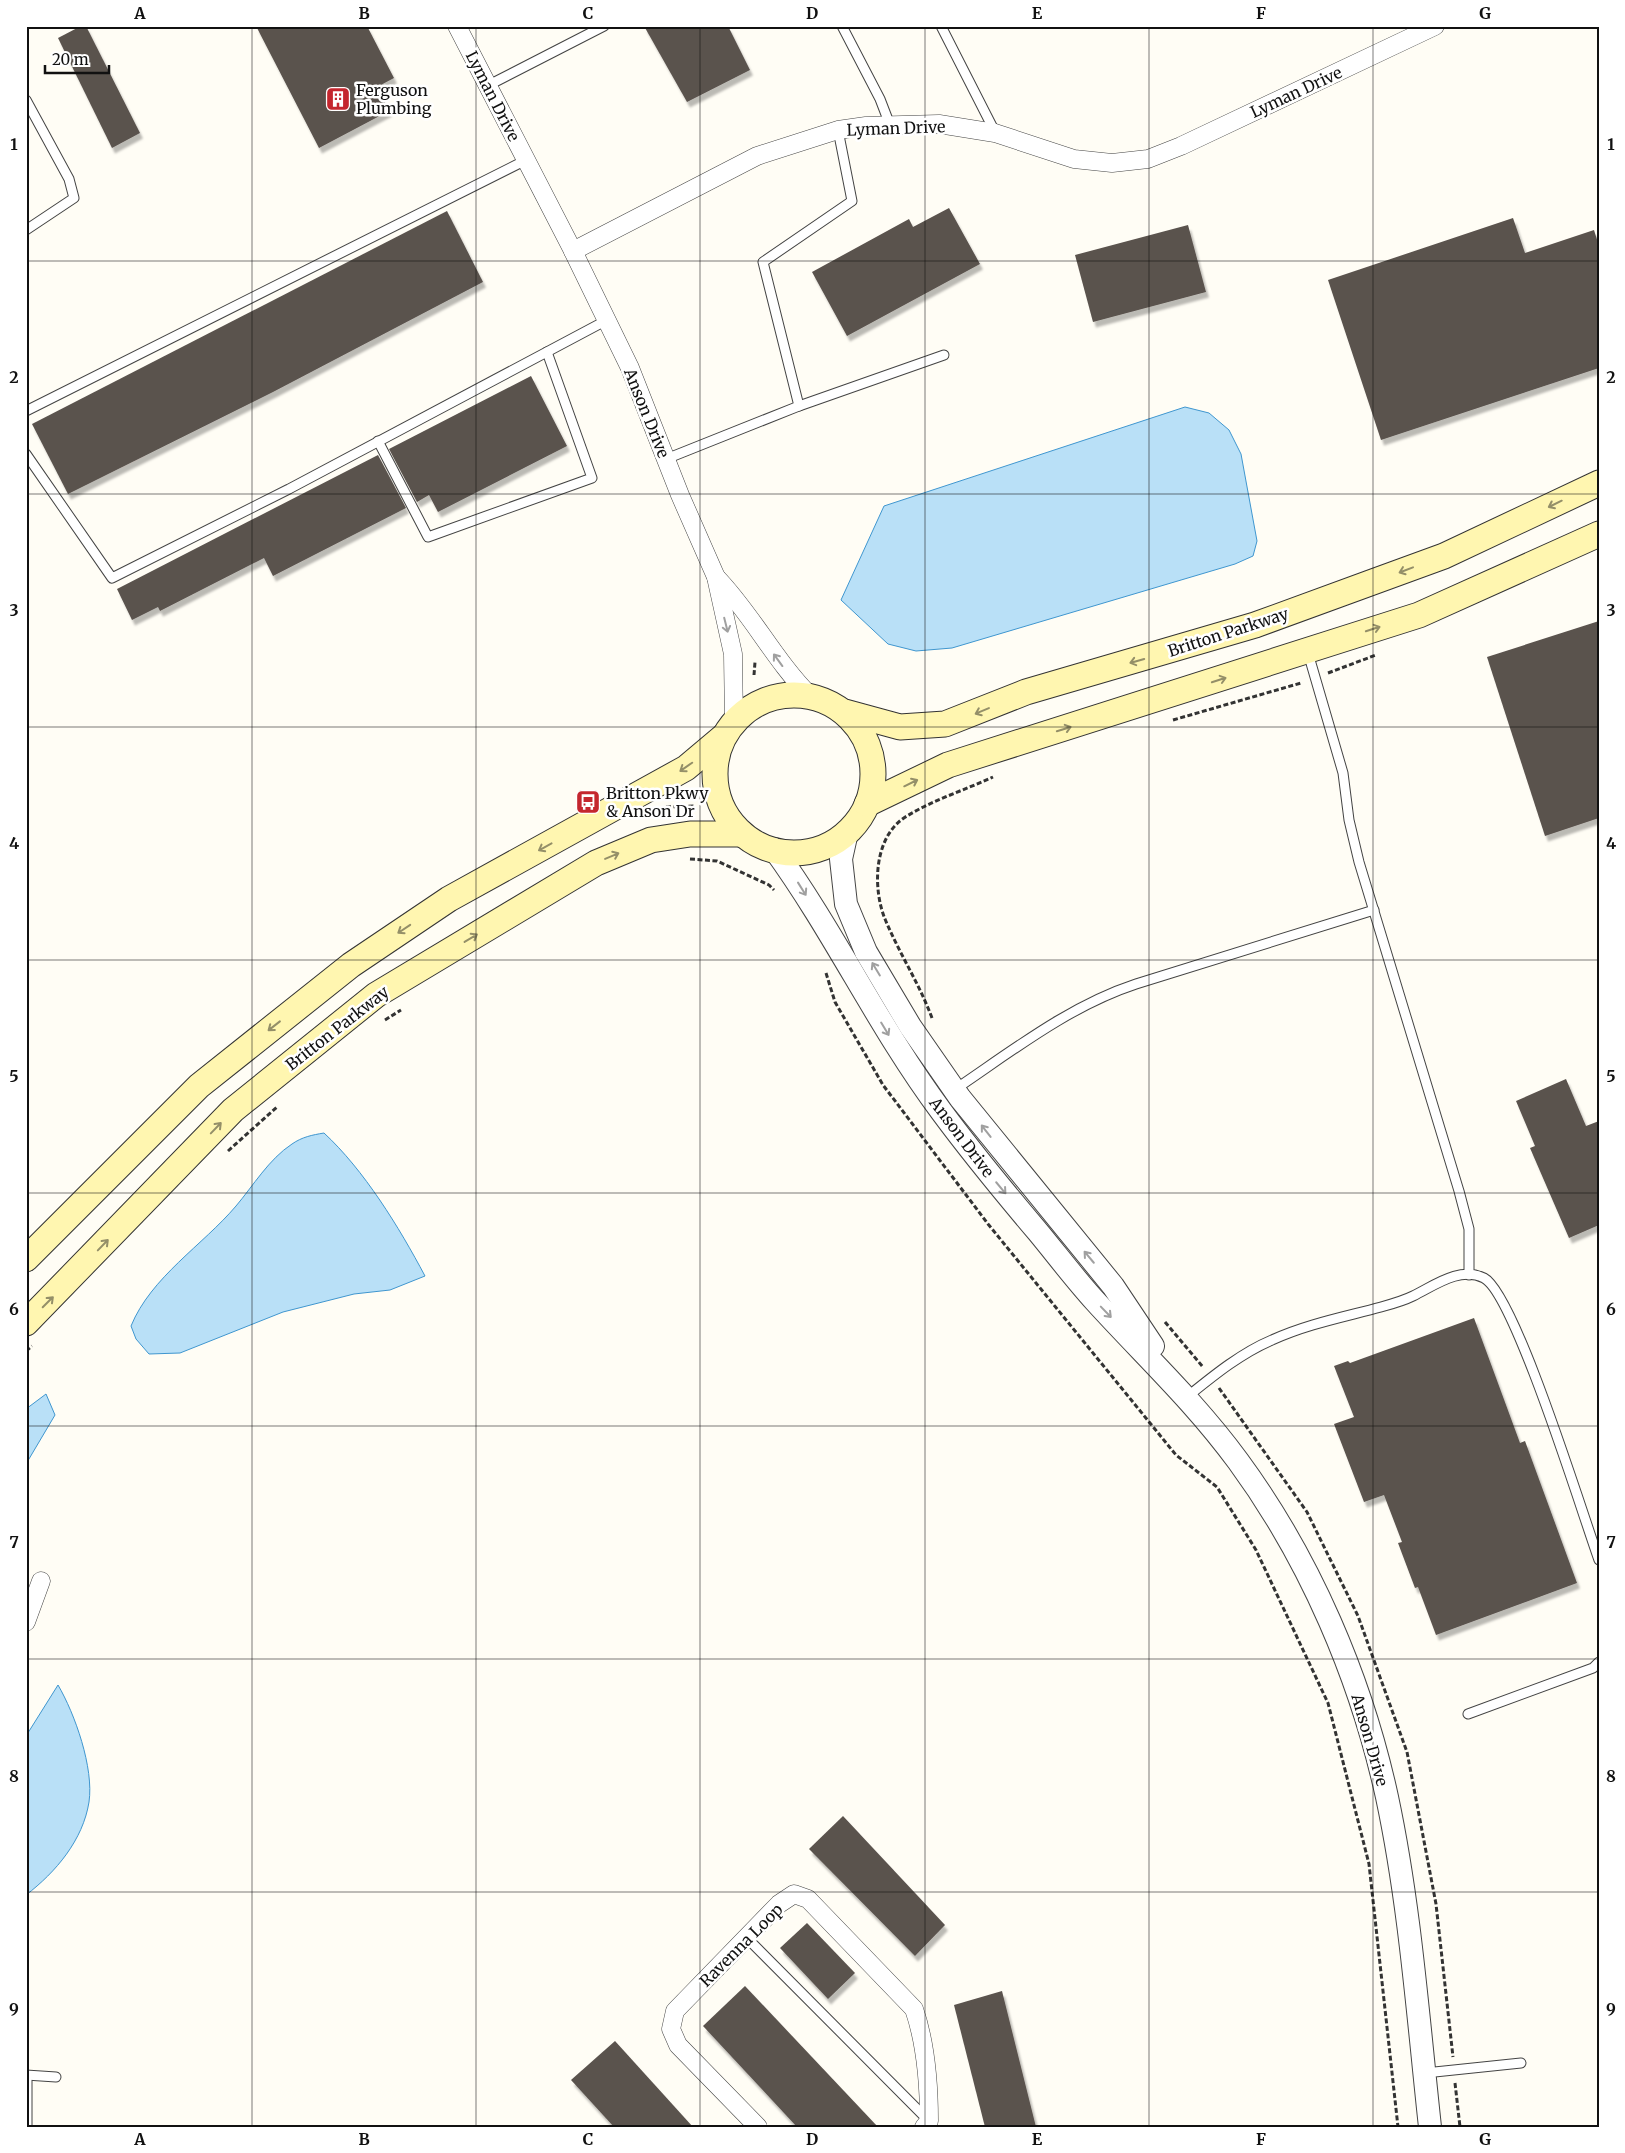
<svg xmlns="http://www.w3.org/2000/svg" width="1625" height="2153" font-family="Merriweather,serif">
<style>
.water{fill:#b9e0f7;stroke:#3f96cf}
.building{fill:#5a524d;filter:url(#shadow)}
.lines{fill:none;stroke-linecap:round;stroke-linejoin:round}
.service-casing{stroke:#444;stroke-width:11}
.minor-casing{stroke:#444;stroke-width:19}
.tertiary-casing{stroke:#444;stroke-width:24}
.secondary-casing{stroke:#333;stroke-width:27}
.path{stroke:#333;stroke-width:3;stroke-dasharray:5 2.5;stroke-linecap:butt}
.service{stroke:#fff;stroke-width:9}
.minor{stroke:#fff;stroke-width:18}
.tertiary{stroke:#fff;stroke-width:22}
.secondary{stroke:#fff6b0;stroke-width:25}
.oneway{stroke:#948f68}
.oneway2{stroke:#a0a0a0}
.grid{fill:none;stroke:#111;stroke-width:1;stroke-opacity:0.55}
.labels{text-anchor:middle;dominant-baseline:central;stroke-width:5;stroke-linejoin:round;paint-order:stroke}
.poi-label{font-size:16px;fill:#111;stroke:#fff;text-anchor:start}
.street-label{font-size:16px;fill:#111;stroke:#fff}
.neatline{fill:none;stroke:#111;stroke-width:2}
.grid-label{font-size:16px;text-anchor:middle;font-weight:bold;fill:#111}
</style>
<defs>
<filter id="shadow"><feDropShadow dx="3" dy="5.5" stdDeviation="1" flood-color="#0004"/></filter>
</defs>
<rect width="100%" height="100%" fill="#fffdf5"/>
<g class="water">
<polygon points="1185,407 1209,413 1229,430 1241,454 1257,541 1253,556 1235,564 952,648 916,651 888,644 841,600 884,506"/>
<path d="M324 1133C364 1170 399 1227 425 1276L390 1290 354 1294 283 1312 180 1353 149 1354 136 1339 131 1326C151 1277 203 1245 236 1206 253 1186 269 1159 292 1144 302 1137 312 1135 324 1133Z"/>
<polygon points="46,1394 55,1415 26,1464 26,1409"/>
<path d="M58 1685C75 1714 94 1768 89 1802 83 1840 56 1872 26 1895V1736Z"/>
</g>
<g class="building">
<polygon points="81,26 86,26 140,133 112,148 58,38"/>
<polygon points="256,26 367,26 394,78 377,87 389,111 319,148"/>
<polygon points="644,26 728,26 750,70 687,102"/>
<polygon points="949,208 980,264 847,336 812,272 909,219 913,227"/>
<polygon points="447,211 483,282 273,392 68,494 32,424"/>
<polygon points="1513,218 1525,253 1594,230 1599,246 1599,368 1381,440 1328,280"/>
<polygon points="1188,225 1206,292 1093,322 1075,255"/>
<polygon points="531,376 567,446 438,512 429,495 417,502 389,449"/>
<polygon points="378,455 406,508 273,576 264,558 160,611 158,607 132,620 117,589"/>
<polygon points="1599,621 1599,818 1545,836 1487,657"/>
<polygon points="1566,1079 1586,1126 1599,1121 1599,1225 1569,1238 1530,1148 1535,1146 1516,1101"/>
<polygon points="1474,1318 1520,1443 1525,1441 1577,1583 1436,1635 1418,1587 1415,1588 1398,1543 1402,1542 1384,1495 1364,1502 1334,1424 1354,1417 1334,1366 1348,1361 1350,1363"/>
<polygon points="843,1816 945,1925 915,1956 809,1849"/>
<polygon points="807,1923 855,1973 828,1999 780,1948"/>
<polygon points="745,1986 878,2127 797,2127 703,2026"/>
<polygon points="1002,1991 1036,2127 985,2127 954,2005"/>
<polygon points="615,2041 693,2127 614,2127 571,2080"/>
</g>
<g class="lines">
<defs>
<g id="service">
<polyline points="842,26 880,99 890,125"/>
<polyline points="941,26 995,132"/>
<polyline points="487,86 604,26"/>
<polyline points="26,100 69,179 74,198 26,230"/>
<polyline points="799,406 944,355"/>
<polyline points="26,411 526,160"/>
<polyline points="378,441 428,537 592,478 547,352"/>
<polyline points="26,454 112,578 289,489 607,320"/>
<polyline points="666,459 799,406 763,262 852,201 838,130"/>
<polyline points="1308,653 1343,773 1349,820 1359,862 1459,1191 1469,1229 1469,1275"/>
<path d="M954 1090C1012 1051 1069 1006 1136 984L1374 910"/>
<path d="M1187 1397C1213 1376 1241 1353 1272 1340 1307 1324 1344 1317 1381 1307 1392 1304 1403 1301 1413 1296 1434 1286 1459 1266 1484 1278 1515 1294 1583 1516 1599 1560"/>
<polyline points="1468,1714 1593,1668 1599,1662"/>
<polyline points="747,1938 927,2119"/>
<polyline points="1425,2073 1521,2063"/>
<polyline points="26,2075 56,2077"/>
<polyline points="27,2127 27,2075"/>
</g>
<g id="minor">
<polyline points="457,26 573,251 630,368 680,495 716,577 733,654 734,723"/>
<polyline points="573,251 757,156 838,130 866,126 939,124 995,133 1074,159 1112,163 1148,159 1181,146 1435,26"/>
<path d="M716 577C752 614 774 660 811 697"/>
<polyline points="26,1622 41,1581"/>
<path d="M758 2127 678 2045 671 2029 675 2011 779 1904 794 1894 808 1899 914 2009C926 2044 929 2084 929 2121L924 2127"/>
</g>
<g id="tertiary">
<polyline points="847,832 841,859 846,904 866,952 910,1026 960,1098 1113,1286 1153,1346"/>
<path d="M774 849C835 933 879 1028 941 1111 972 1153 1005 1193 1038 1232 1057 1255 1075 1279 1095 1301 1144 1355 1194 1401 1238 1461 1310 1559 1361 1678 1387 1797 1410 1905 1418 2017 1430 2127"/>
</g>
<g id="secondary">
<circle cx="794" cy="774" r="79"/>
<polyline points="845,712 900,727 945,724 1026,692 1255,625 1370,583 1444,556 1599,483"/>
<polyline points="867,804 948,765 1419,615 1599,534"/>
<polyline points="26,1259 199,1086 351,965 449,899 686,768 724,736"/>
<polyline points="26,1323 233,1110 376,995 596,863 651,840 690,834 742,834"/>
</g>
</defs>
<use href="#service" class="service-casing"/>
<use href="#minor" class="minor-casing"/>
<use href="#tertiary" class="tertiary-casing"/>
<use href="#secondary" class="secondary-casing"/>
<g class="path">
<polyline points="1328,673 1376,655"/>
<polyline points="754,675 755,662"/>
<polyline points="1173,720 1301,683"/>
<polyline points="666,807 694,806 694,812"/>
<polyline points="690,859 717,861 769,885 774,890"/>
<polyline points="826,973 835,1002 883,1085 988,1224 1176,1455 1217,1487 1256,1550 1328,1703 1369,1864 1398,2127"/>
<path d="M932 1018C919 983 899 953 885 919 872 887 874 835 907 816 933 800 965 790 993 777"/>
<polyline points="385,1020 401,1010"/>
<polyline points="228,1151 277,1107"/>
<polyline points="1165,1322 1203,1367"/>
<polyline points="26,1351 32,1346"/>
<polyline points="1219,1388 1307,1512 1358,1616 1407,1752 1436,1904 1453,2057"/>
<polyline points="1455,2083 1460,2127"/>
</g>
<use href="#service" class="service"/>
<use href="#minor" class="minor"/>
<use href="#tertiary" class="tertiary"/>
<use href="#secondary" class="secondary"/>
</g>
<defs><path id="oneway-shaft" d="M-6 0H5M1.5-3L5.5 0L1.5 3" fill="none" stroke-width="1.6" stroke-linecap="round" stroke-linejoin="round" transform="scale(1.25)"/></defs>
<g class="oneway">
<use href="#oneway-shaft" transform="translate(1555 504) rotate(154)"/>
<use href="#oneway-shaft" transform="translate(1406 570) rotate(159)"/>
<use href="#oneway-shaft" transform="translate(1373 629) rotate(-18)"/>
<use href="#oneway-shaft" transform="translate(1137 661) rotate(164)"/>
<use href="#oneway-shaft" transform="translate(1219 680) rotate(-18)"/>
<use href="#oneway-shaft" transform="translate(982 711) rotate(157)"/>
<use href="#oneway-shaft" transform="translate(1064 729) rotate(-17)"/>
<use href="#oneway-shaft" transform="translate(686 767) rotate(145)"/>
<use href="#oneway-shaft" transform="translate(911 783) rotate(-26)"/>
<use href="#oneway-shaft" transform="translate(545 847) rotate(151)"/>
<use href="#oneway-shaft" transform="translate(612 856) rotate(-23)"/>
<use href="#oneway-shaft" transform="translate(404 929) rotate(146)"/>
<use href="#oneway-shaft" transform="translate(471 938) rotate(-31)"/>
<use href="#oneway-shaft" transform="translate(274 1026) rotate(142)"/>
<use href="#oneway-shaft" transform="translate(216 1128) rotate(-46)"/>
<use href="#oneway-shaft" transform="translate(103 1245) rotate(-46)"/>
<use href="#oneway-shaft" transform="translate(48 1302) rotate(-45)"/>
</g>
<g class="oneway2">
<use href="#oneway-shaft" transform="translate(726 625) rotate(76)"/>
<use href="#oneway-shaft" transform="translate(778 660) rotate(-126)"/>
<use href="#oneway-shaft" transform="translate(802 889) rotate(58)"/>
<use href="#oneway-shaft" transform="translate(876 969) rotate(-121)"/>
<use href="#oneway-shaft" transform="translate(885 1029) rotate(59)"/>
<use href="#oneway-shaft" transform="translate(986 1131) rotate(-128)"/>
<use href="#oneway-shaft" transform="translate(1001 1188) rotate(50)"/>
<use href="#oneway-shaft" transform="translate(1089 1257) rotate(-130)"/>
<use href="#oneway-shaft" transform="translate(1106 1312) rotate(46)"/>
</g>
<path class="grid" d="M252 26V2127M476 26V2127M700 26V2127M925 26V2127M1149 26V2127M1373 26V2127M26 261H1599M26 494H1599M26 727H1599M26 960H1599M26 1193H1599M26 1426H1599M26 1659H1599M26 1892H1599"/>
<defs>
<symbol id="building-square" viewBox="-11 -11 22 22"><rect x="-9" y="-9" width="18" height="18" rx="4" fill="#c4262e" stroke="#fff"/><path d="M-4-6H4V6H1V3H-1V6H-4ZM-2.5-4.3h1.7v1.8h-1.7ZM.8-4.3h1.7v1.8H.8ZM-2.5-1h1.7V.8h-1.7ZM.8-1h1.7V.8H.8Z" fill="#fff"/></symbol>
<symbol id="bus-square" viewBox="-11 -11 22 22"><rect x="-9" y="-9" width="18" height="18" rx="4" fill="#c4262e" stroke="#fff"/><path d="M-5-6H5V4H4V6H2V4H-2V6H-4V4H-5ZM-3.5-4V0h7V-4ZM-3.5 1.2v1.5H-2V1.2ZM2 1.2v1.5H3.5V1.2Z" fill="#fff"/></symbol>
</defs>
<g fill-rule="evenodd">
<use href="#building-square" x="324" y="85" width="28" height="28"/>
<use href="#bus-square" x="574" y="788" width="28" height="28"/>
</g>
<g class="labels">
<g class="poi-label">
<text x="356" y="90">Ferguson<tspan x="356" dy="18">Plumbing</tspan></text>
<text x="606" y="793">Britton Pkwy<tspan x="606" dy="18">&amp; Anson Dr</tspan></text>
</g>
<g class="street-label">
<text transform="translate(1296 92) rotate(-25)">Lyman Drive</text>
<text transform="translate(493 96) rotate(63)">Lyman Drive</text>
<text transform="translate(896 128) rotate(-2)">Lyman Drive</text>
<text transform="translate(647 413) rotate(68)">Anson Drive</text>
<text transform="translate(1228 632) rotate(-18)">Britton Parkway</text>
<text transform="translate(337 1028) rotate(-38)">Britton Parkway</text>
<text transform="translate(962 1137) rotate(53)">Anson Drive</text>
<text transform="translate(1370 1740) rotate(74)">Anson Drive</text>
<text transform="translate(741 1945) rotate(-45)">Ravenna Loop</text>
</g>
</g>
<rect width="1625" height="2153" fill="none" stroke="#ffffff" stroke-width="55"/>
<path d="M45 65v8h64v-8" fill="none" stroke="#111111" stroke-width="2.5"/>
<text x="52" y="65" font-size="15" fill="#111111" stroke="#ffffff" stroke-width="4" paint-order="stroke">20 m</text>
<rect x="28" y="28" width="1570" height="2098" class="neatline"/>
<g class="grid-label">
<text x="140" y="19">A</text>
<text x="364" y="19">B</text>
<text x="588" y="19">C</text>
<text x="812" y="19">D</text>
<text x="1037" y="19">E</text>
<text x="1261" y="19">F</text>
<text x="1485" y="19">G</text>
<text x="14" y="150">1</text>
<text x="1611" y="150">1</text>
<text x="14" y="383">2</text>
<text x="1611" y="383">2</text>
<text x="14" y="616">3</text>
<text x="1611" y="616">3</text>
<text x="14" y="849">4</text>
<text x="1611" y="849">4</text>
<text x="14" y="1082">5</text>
<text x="1611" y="1082">5</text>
<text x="14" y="1315">6</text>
<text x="1611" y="1315">6</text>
<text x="14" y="1548">7</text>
<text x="1611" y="1548">7</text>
<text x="14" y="1782">8</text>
<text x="1611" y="1782">8</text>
<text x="14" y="2015">9</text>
<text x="1611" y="2015">9</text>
<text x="140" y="2145">A</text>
<text x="364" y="2145">B</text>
<text x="588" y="2145">C</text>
<text x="812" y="2145">D</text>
<text x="1037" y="2145">E</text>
<text x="1261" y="2145">F</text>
<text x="1485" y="2145">G</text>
</g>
</svg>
